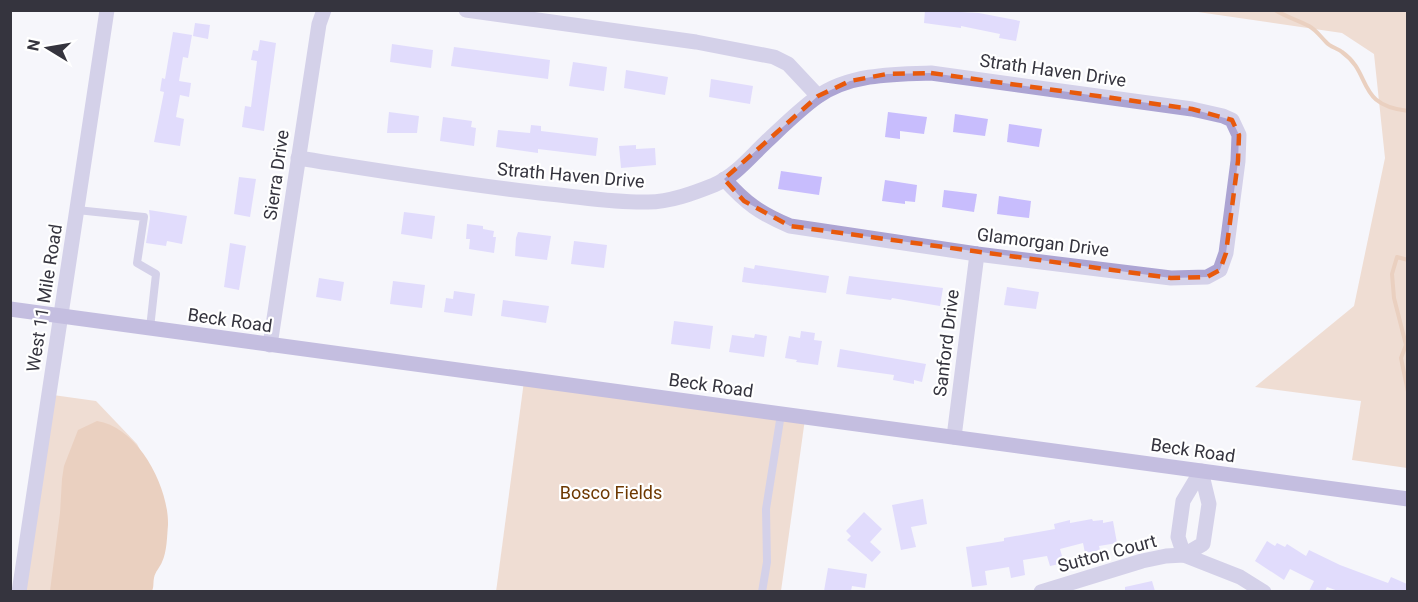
<svg xmlns="http://www.w3.org/2000/svg" width="1418" height="602" font-family="Roboto,sans-serif">
<style>
.green{fill:#e7bfa2}
.water{fill:#dca278}
.lines{fill:none;stroke-linecap:round;stroke-linejoin:round}
.stream{stroke:#dca278;stroke-width:4}
.building{fill:#c8bdfd}
.service{stroke:#aca4d3;stroke-width:8}
.minor{stroke:#aca4d3;stroke-width:15}
.tertiary{stroke:#aca4d3;stroke-width:15}
.secondary{stroke:#887bbf;stroke-width:15}
.marked{fill:none;stroke:#e8590c;stroke-width:4.5;stroke-dasharray:12 8;stroke-linejoin:round}
.labels{text-anchor:middle;dominant-baseline:central;stroke-width:4.5;stroke-linejoin:round;paint-order:stroke}
.street-label{font-size:18px;fill:#35343e;stroke:#fff}
.park-label{font-size:18px;fill:#6e3902;stroke:#fff}
</style>
<rect width="100%" height="100%" fill="#f6f6fb"/>
<g class="green">
<polygon points="1191,11 1407,11 1407,468 1352,460 1361,401 1255,387 1354,306 1385,158 1374,54 1342,33"/>
<polygon points="524,381 805,419 781,591 496,592"/>
<polygon points="53,395 96,401 137,444 151,470 151,591 24,592"/>
</g>
<path class="water" d="M97 421C138 427 169 487 168 525 167 536 167 552 162 562 160 567 155 572 154 578 153 583 154 587 152 591H50L60 513 62 479 64 466 78 430Z"/>
<g class="lines">
<g class="stream">
<path d="M1275 10C1286 17 1298 20 1309 26 1316 30 1320 36 1326 42 1330 47 1337 48 1342 52 1373 74 1355 105 1408 111"/>
<polyline points="1408,260 1397,257 1392,274 1394,298 1406,345 1401,358 1408,392"/>
</g>
</g>
<g class="building">
<polygon points="925,10 979,13 1020,21 1016,41 999,38 1000,34 961,26 961,28 924,23"/>
<polygon points="195,23 210,25 208,39 193,36"/>
<polygon points="173,32 192,35 188,58 183,57 179,81 191,83 189,97 180,95 176,117 184,119 180,146 154,142 164,92 160,91 162,78 165,79"/>
<polygon points="260,40 276,43 264,131 242,127 245,106 251,107 257,61 251,60 253,50 258,51"/>
<polygon points="392,44 433,50 431,68 390,62"/>
<polygon points="454,47 550,60 548,79 451,66"/>
<polygon points="573,62 607,67 604,91 569,86"/>
<polygon points="626,70 668,77 665,95 624,88"/>
<polygon points="711,79 753,86 750,104 709,97"/>
<polygon points="389,112 419,116 417,133 387,133"/>
<polygon points="888,112 927,117 924,134 900,131 900,139 885,137"/>
<polygon points="955,114 988,119 985,136 953,132"/>
<polygon points="443,117 472,121 471,127 476,128 474,146 440,141"/>
<polygon points="1009,124 1042,129 1039,147 1007,142"/>
<polygon points="531,125 541,126 541,131 598,138 596,156 538,149 538,153 496,147 498,130 530,133"/>
<polygon points="636,145 636,149 655,148 656,165 621,168 619,146"/>
<polygon points="781,171 822,177 819,195 778,189"/>
<polygon points="239,177 256,179 250,217 234,214"/>
<polygon points="885,180 917,185 915,202 905,201 905,204 882,201"/>
<polygon points="944,190 977,194 974,212 942,207"/>
<polygon points="999,196 1031,201 1029,218 997,214"/>
<polygon points="149,210 187,216 182,244 167,241 166,246 146,243 150,218"/>
<polygon points="404,212 435,216 432,239 401,234"/>
<polygon points="467,224 483,226 483,229 494,231 493,237 496,237 494,253 469,249 470,239 466,239"/>
<polygon points="518,232 551,236 547,260 515,256 516,238"/>
<polygon points="574,241 607,245 604,268 571,264"/>
<polygon points="230,243 246,246 239,290 224,287"/>
<polygon points="755,265 829,276 826,293 742,282 744,267 754,269"/>
<polygon points="849,276 943,288 940,306 892,298 891,300 846,294"/>
<polygon points="319,278 344,282 341,301 316,297"/>
<polygon points="393,281 425,285 422,308 390,304"/>
<polygon points="1007,287 1039,292 1036,309 1004,305"/>
<polygon points="454,291 475,294 472,316 444,312 446,298 453,299"/>
<polygon points="503,300 549,306 546,323 501,316"/>
<polygon points="674,321 713,326 710,349 671,344"/>
<polygon points="801,331 815,333 814,340 822,341 818,365 796,362 797,360 785,358 789,336 800,338"/>
<polygon points="755,334 767,336 764,357 729,352 732,335 754,338"/>
<polygon points="840,349 926,364 922,382 914,380 914,384 893,380 894,375 837,367"/>
<polygon points="923,499 927,524 911,527 916,547 901,550 892,505"/>
<polygon points="864,512 882,529 870,542 881,552 872,562 847,540 851,536 846,531"/>
<polygon points="1092,519 1093,521 1103,520 1103,523 1113,521 1117,543 1099,546 1100,550 1085,553 1083,543 1060,549 1064,563 1050,566 1047,556 1023,560 1025,575 1011,578 1009,567 985,571 987,585 972,587 966,547 1004,541 1004,538 1055,529 1054,524 1070,520 1070,523"/>
<polygon points="1267,541 1275,546 1277,543 1285,547 1287,544 1306,556 1309,550 1340,565 1388,583 1391,577 1407,584 1407,591 1338,591 1327,587 1325,591 1309,591 1314,581 1290,569 1284,580 1255,561"/>
<polygon points="828,568 867,574 865,588 852,586 851,591 824,591"/>
<polygon points="1152,581 1155,591 1125,591 1125,587"/>
</g>
<g class="lines">
<g class="service">
<polyline points="77,210 144,217 137,263 156,274 150,328"/>
<polyline points="762,592 767,562 766,509 781,414"/>
</g>
<g class="minor">
<polyline points="466,10 696,42 774,57 788,64 818,96"/>
<path d="M298 158C381 171 465 185 549 194 582 197 615 203 648 202 670 202 694 193 714 185 735 176 750 157 766 142 782 127 799 110 817 97 849 74 893 74 931 73L1192 109 1223 116 1232 120 1239 135 1238 161 1226 253 1220 270 1207 277 1171 278 977 254 790 226C759 213 746 203 724 179"/>
<polyline points="270,345 319,24 324,10"/>
<polyline points="954,437 977,254"/>
<polygon points="1201,471 1209,504 1203,544 1184,555 1178,537 1183,501"/>
<polyline points="1041,592 1142,561 1166,556 1184,555 1240,577 1264,592"/>
</g>
<polyline class="tertiary" points="19,592 107,10"/>
<polyline class="secondary" points="10,309 1408,499"/>
</g>
<path d="M0 0H1418V602H0ZM931 73 1192 109 1232 120 1239 135 1238 161 1226 253 1220 270 1207 277 1171 278 790 226 744 201 724 179 818 96 850 81 887 74Z" fill="#f6f6fb" fill-opacity=".55" fill-rule="evenodd"/>
<path class="marked" d="M931 73 1192 109 1232 120 1239 135 1238 161 1226 253 1220 270 1207 277 1171 278 790 226 744 201 724 179 818 96 850 81 887 74Z"/>
<g class="labels">
<g class="street-label">
<text transform="translate(1053 70) rotate(8)">Strath Haven Drive</text>
<text transform="translate(276 175) rotate(-82)">Sierra Drive</text>
<text transform="translate(571 175) rotate(5)">Strath Haven Drive</text>
<text transform="translate(1043 242) rotate(7)">Glamorgan Drive</text>
<text transform="translate(44 298) rotate(-81)">West 11 Mile Road</text>
<text transform="translate(230 320) rotate(8)">Beck Road</text>
<text transform="translate(946 343) rotate(-83)">Sanford Drive</text>
<text transform="translate(711 385) rotate(8)">Beck Road</text>
<text transform="translate(1193 450) rotate(8)">Beck Road</text>
<text transform="translate(1107 553) rotate(-15)">Sutton Court</text>
</g>
<g class="park-label">
<text x="611" y="492">Bosco Fields</text>
</g>
</g>
<rect width="1418" height="602" fill="none" stroke="#35343e" stroke-width="24"/>
<g transform="translate(48 48) rotate(281)" stroke="#ffffff" stroke-width="4.5" paint-order="stroke">
<path d="M0-4.5L10 22L0 15L-10 22Z" fill="#35343e"/>
<text y="-9" font-size="16" font-weight="bold" text-anchor="middle" fill="#35343e">N</text>
</g>
</svg>
